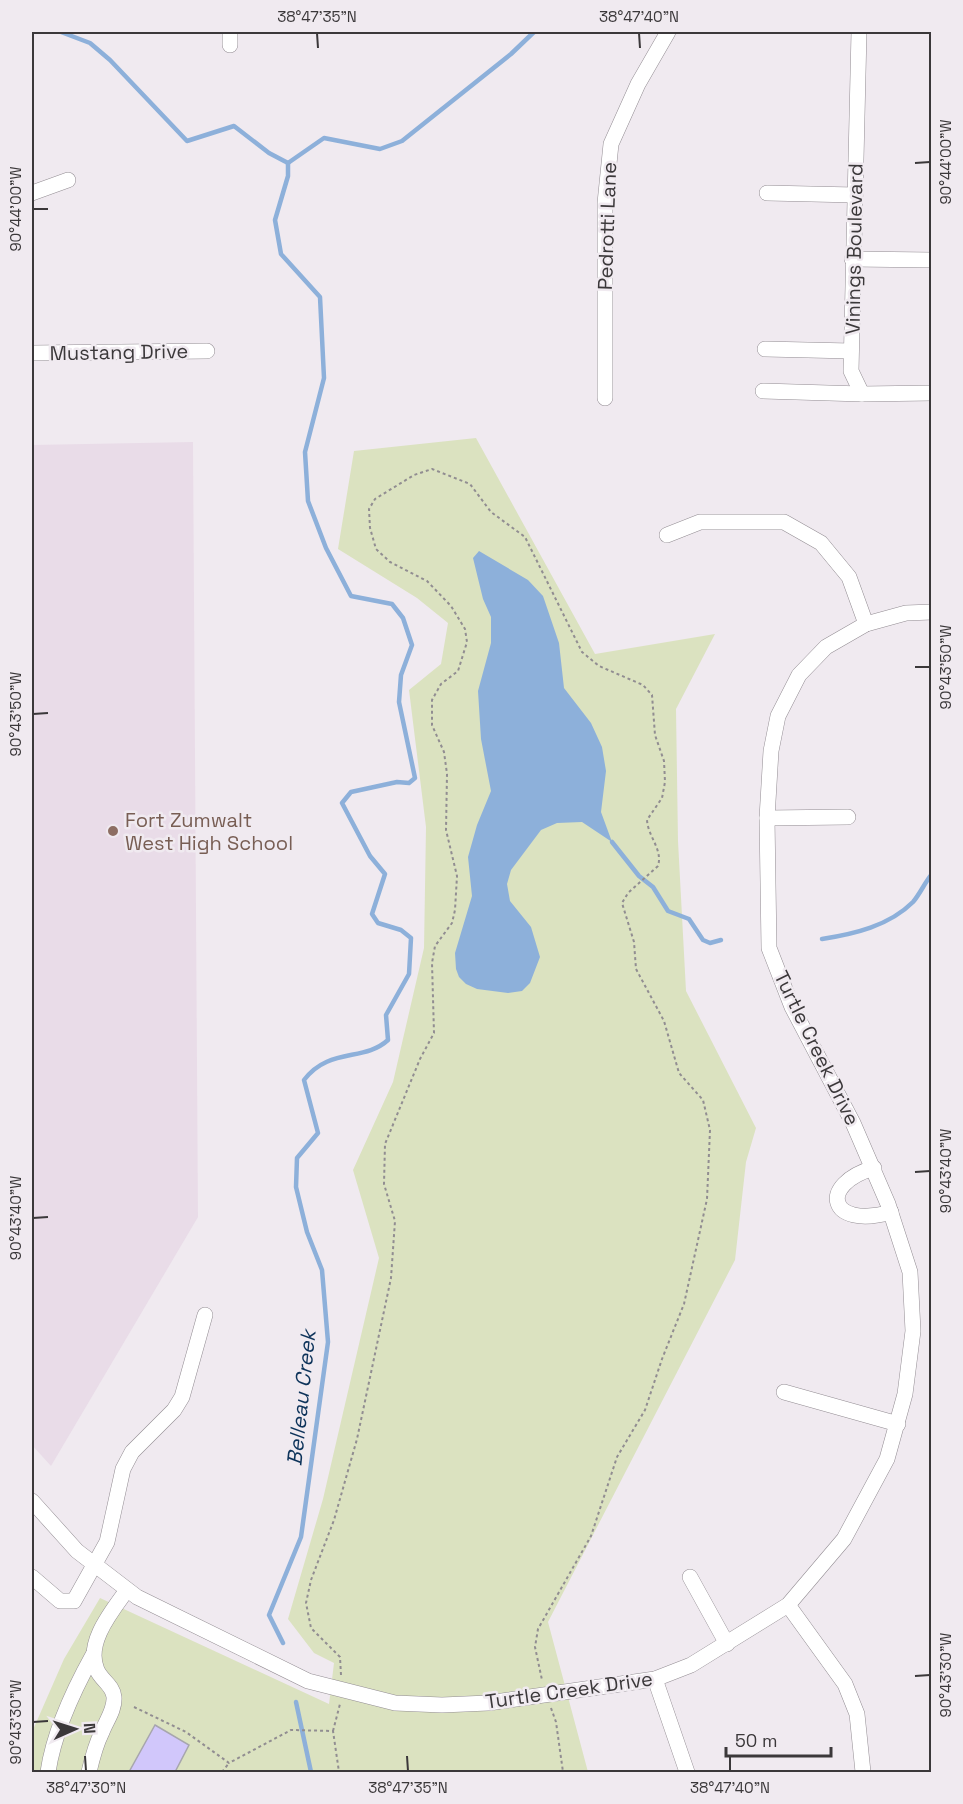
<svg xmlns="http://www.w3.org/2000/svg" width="963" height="1804" font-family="'Space Grotesk',sans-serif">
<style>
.built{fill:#e9dce8}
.green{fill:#dbe2c0}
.water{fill:#8db0da}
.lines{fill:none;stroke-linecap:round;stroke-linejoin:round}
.stream{stroke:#8db0da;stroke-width:4.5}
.building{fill:#d1c7fb;stroke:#a7a6ad;stroke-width:1.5}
.minor-casing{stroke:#938d93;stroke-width:16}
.path{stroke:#918d91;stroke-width:2;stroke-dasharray:3 3;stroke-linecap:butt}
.minor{stroke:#fff;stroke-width:15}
.ticks{fill:none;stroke:#3b383a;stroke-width:2}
.education-dot{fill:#8d6e63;stroke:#f0eaf0;stroke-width:2}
.labels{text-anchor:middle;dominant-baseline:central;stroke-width:5;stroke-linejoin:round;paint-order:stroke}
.street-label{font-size:20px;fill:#3b383a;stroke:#f0eaf0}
.education-label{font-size:20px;fill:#785e54;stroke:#f0eaf0;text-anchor:start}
.water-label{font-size:21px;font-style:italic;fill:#0d335a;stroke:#f0eaf0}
.neatline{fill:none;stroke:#3b383a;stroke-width:2}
.ticks-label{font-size:15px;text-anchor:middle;fill:#3b383a}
</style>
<rect width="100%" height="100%" fill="#f0eaf0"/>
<polygon class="built" points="193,442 198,1217 51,1466 32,1445 32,445"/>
<polygon class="green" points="476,438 595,654 715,634 676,709 678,841 686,991 756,1128 746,1162 735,1260 548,1622 588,1772 32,1772 32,1732 64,1659 100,1598 329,1704 334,1663 314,1653 288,1619 323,1499 379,1258 353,1170 393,1082 424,948 426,827 409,690 441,664 448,623 417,598 338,549 354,451"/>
<polygon class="water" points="479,551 528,580 543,596 559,643 564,688 591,723 602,747 606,771 601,812 612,842 582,822 557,823 541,830 511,870 507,884 510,901 531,927 540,957 530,983 522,991 508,993 477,989 466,984 459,977 456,969 455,953 472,896 468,857 477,825 491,791 481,739 478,691 491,643 491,617 483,599 473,558"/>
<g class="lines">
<g class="stream">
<polyline points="61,32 90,43 110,60 187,141 234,126 269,153 288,163"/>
<polyline points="288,163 324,138 380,149 402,141 511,54 534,32"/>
<polyline points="612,842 639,876 653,887 668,911 689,919 703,940 710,943 721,940"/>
<path d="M822 939C854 934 889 926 913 902 920 894 925 882 932 874"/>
<path d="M283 1643 269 1615 301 1537 328 1342 322 1270 307 1232 296 1187 297 1158 318 1133 304 1080C329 1047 364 1062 388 1040L386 1015 409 974 411 938 401 930 378 923 372 914 385 874 370 856 342 803 351 792 397 782 409 783 415 778 399 702 401 675 412 645 403 618 392 604 351 596 326 548 308 501 305 452 324 378 320 297 281 254 275 220 288 176V163"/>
<polyline points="296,1702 311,1772"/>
</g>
</g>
<polygon class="building" points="155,1725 189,1745 175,1772 129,1772"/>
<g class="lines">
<defs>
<g id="minor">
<polyline points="859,32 851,371 862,394 932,393"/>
<polyline points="230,45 230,32"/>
<polyline points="32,193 68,180"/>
<polyline points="767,193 855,195"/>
<polyline points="852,259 932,260"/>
<polyline points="765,349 851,351"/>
<polyline points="32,353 207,351"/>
<polyline points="763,391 862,394"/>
<polyline points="605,398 605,203 611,144 638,84 668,32"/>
<polyline points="667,535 700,522 784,522 821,543 849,577 866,624"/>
<polyline points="767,818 848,817"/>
<path d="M874 1168C818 1184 828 1230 891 1212"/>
<polyline points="784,1392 898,1424"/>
<polyline points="32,1501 77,1551 137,1597 308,1681 395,1703 442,1705 488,1703 655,1679 691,1665 788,1605 844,1539 887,1459 905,1394 913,1331 910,1272 888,1204 853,1123 792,1007 769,948 767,818 771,751 778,716 799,675 826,647 866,624 906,613 932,612"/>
<polyline points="32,1577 60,1601 74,1601 107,1542 123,1469 132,1452 174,1410 182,1397 205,1315"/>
<polyline points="690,1577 727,1644"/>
<polyline points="788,1605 845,1684 857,1714 863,1772"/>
<polyline points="655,1679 687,1772"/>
<path d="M48 1772C54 1731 73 1691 93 1655"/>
<path d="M89 1772C92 1759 96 1744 102 1732 106 1721 115 1710 114 1697 113 1685 101 1680 97 1670 85 1643 112 1611 127 1590"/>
</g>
</defs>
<use href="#minor" class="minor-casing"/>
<g class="path">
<path d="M341 1675 340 1657 311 1628 306 1603 311 1580 334 1520 357 1439 391 1278 395 1221 384 1184 385 1144 420 1059 434 1033 432 963 435 946 452 923 455 910 457 876 446 830 447 774 444 752 432 725V700L441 684 458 671 467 642 465 629 451 606 427 581 390 562 376 549 370 528 369 509 375 499 414 475 432 469 470 484 491 512 525 537 582 652 599 666 643 685 652 695 655 735 664 761 665 782 662 798 647 820C648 837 663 849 658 866L628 893 622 903 634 942 636 969 664 1021 679 1073 703 1100 710 1130 707 1199 684 1304 662 1359 645 1410 617 1457 591 1536 538 1629 535 1647 542 1680"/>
<polyline points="134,1707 186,1732 229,1763 291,1730 333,1731 339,1772"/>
<polyline points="551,1708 556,1722 563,1772"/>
<polyline points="333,1731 340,1704"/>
<polyline points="222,1772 229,1763"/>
</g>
<use href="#minor" class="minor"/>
</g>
<path class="ticks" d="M317 33 318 48M639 33 640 48M915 163 930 162M33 209H48M915 667H930M33 714 48 713M915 1172 930 1171M33 1218 48 1217M915 1676 930 1675M33 1722 48 1721M85 1756 86 1771M407 1756 408 1771M730 1756V1771"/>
<circle class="education-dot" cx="113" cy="831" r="6"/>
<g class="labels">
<g class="street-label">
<text transform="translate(607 226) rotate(-88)">Pedrotti Lane</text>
<text transform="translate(854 249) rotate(-89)">Vinings Boulevard</text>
<text transform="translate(119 352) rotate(-1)">Mustang Drive</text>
<text transform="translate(817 1048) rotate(64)">Turtle Creek Drive</text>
<text transform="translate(569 1690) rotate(-8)">Turtle Creek Drive</text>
</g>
<g class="education-label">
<text x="125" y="820">Fort Zumwalt<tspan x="125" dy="23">West High School</tspan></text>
</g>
<g class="water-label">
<text transform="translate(301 1398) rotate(-84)">Belleau Creek</text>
</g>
</g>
<rect width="963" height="1804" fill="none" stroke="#f0eaf0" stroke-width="66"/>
<g transform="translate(75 1729) rotate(87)" stroke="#f0eaf0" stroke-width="4.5" paint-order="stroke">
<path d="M0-4.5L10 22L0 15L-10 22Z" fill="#3b383a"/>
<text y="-9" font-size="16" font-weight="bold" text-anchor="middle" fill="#3b383a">N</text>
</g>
<path d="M726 1747v9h105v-9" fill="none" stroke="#3b383a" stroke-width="3"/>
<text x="735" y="1747" font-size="18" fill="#3b383a" stroke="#f0eaf0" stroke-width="4.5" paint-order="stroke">50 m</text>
<rect x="33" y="33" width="897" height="1738" class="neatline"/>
<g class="ticks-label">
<text x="317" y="22">38°47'35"N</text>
<text x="639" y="22">38°47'40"N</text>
<text transform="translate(946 162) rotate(-90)" y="5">90°44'00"W</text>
<text transform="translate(16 209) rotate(-90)" y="5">90°44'00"W</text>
<text transform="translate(946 667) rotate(-90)" y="5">90°43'50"W</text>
<text transform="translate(16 714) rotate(-90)" y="5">90°43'50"W</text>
<text transform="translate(946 1171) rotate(-90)" y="5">90°43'40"W</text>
<text transform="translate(16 1218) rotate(-90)" y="5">90°43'40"W</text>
<text transform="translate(946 1675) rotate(-90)" y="5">90°43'30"W</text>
<text transform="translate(16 1722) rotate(-90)" y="5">90°43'30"W</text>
<text x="86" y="1793">38°47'30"N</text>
<text x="408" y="1793">38°47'35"N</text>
<text x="730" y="1793">38°47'40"N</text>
</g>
</svg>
